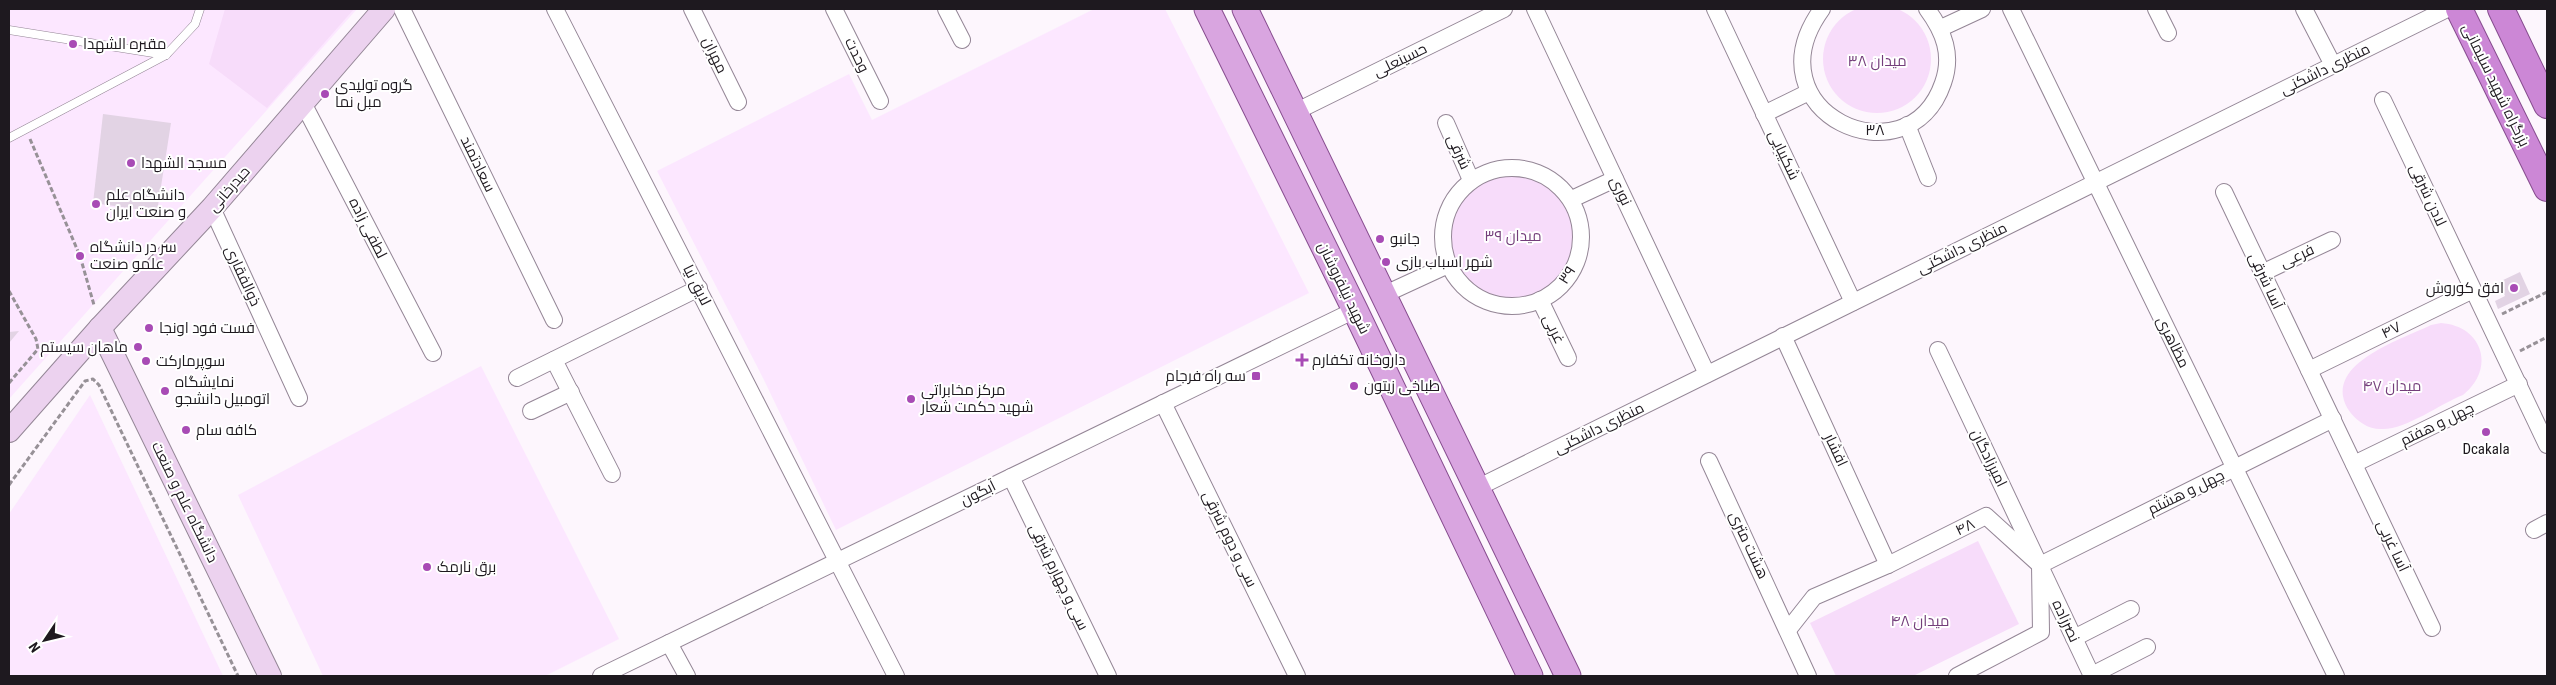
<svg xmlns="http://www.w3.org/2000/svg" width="2556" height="685" font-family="'Roboto Condensed',Cairo,sans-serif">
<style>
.built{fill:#fce7ff}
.green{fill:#f7dcfa}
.building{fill:#e2d3e4}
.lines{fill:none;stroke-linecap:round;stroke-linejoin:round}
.service-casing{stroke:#948696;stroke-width:9}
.minor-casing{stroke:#948696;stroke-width:18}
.secondary-casing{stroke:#948696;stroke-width:24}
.primary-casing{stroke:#874d8f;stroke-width:27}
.trunk-casing{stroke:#874d8f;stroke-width:28}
.path{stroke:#979197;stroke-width:3;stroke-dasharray:5 2.5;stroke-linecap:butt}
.service{stroke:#fff;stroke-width:8}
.minor{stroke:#fff;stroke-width:16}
.secondary{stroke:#ecd2ef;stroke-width:22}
.primary{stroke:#d9a5e0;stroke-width:25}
.trunk{stroke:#cc87d6;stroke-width:26}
.poi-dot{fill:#a84bb5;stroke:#fff;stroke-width:2}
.labels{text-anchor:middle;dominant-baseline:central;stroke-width:4;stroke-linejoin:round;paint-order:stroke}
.poi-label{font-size:15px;fill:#1e191f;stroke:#fff;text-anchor:start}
.street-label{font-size:15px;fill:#1e191f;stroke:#fff}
.park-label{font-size:15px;fill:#743e7b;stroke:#fff}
</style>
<rect width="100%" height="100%" fill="#fdf6fd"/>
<g class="built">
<polygon points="9,9 357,9 9,399"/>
<polygon points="1094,9 1165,9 1309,293 836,530 764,380 657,171 849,74 872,120"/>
<polygon points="481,366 619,639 545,676 323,676 238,495"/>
<polygon points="90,395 223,676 9,676 9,514"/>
</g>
<g class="green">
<circle cx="1877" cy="59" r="54"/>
<polygon points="225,9 354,9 267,108 209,64"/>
<polygon points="1511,167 1551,180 1577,219 1579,254 1540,300 1497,304 1448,265 1454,197"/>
<path d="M2441 323C2483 326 2496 369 2463 395 2440 404 2407 429 2383 429 2369 430 2358 422 2350 412 2318 365 2401 340 2431 325Z"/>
<polygon points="1978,541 2019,624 1913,676 1836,676 1810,623"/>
</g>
<g class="building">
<polygon points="103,114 171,123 157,212 93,203"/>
<polygon points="2520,272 2530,294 2498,309 2495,301 2505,296 2499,282"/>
<polygon points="19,331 9,343 9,332"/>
</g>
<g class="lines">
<defs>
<g id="service">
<polyline points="9,30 166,55"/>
<polyline points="9,138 166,55 195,24 200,9"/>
</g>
<g id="minor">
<polyline points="402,9 554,320"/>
<polyline points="555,9 896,676"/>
<polyline points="692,9 738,102"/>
<polyline points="834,9 880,101"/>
<polyline points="946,9 962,40"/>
<polyline points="1535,9 1707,374"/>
<polyline points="1715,9 1853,302"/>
<path d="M1822 9C1747 112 1908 185 1943 83 1953 55 1944 32 1927 9"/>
<polyline points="2011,9 2336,676"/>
<polyline points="2156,9 2168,33"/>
<polyline points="2304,9 2333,65"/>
<polyline points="1941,28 1982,9"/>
<polyline points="2383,100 2547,445"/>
<polyline points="303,103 433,353"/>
<polyline points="1295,112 1504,9"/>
<polyline points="1764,114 1809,92"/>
<polyline points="1446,123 1471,180"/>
<polyline points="1907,125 1928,178"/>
<circle cx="1512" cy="237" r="69"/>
<polyline points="2224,192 2432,628"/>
<polyline points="1572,199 1615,179"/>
<polyline points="212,208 299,398"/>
<polyline points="2262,273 2332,240"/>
<polyline points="1383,295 1448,265"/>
<polyline points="1540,300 1568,358"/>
<polyline points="1783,336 1888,565"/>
<polyline points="1938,350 2092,676"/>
<polyline points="554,360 612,474"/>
<polyline points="2309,370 2473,290"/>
<polyline points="517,378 699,288"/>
<polyline points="1163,403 1297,676"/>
<polyline points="531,411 571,392"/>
<polyline points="1709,461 1808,676"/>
<polyline points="2354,464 2519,384"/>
<polyline points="1011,477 1108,676"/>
<polyline points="1477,488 2447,9"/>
<polyline points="2534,530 2547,523"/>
<polyline points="2040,565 2333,419"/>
<polyline points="1788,630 1814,597 1888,565 1986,516 2040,565 2041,632 1957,676"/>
<polyline points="2074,638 2131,609"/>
<polyline points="669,643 687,676"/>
<polyline points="2092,675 2147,647"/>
<polyline points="601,676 1355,310"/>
</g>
<g id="secondary">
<polyline points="100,328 270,676"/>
<polyline points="9,431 100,328 212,208 384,9"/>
</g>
<g id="primary">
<polyline points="1207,9 1355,310 1530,676"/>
<polyline points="1245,9 1568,676"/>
</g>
<g id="trunk">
<polyline points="2459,9 2547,188"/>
<polyline points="2501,9 2547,105"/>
</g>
</defs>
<use href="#service" class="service-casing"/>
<use href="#minor" class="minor-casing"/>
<use href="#secondary" class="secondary-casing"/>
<use href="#primary" class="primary-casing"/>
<use href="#trunk" class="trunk-casing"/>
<g class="path">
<polyline points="30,139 80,256 94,305"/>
<polyline points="9,291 36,339 38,349 9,383"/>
<polyline points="2502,314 2547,292"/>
<polyline points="2520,351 2547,337"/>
<polyline points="9,485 85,381 93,379 99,385 238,676"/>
</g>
<use href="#service" class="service"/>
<use href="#minor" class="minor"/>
<use href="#secondary" class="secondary"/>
<use href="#primary" class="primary"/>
<use href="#trunk" class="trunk"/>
</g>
<g class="poi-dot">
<circle cx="73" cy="44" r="5"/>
<circle cx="325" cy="94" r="5"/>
<circle cx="131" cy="163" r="5"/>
<circle cx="96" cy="204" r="5"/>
<circle cx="1380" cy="239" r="5"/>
<circle cx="80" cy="256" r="5"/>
<circle cx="1386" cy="262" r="5"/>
<circle cx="2514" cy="288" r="5"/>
<circle cx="149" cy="328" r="5"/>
<circle cx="138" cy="347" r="5"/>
<path d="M1299.5 352.5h5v5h5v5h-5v5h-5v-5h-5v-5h5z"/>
<circle cx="146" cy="361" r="5"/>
<rect x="1251" y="371" width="10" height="10" rx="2.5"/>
<circle cx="1354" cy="386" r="5"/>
<circle cx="165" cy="391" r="5"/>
<circle cx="911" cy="399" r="5"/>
<circle cx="186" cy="430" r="5"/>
<circle cx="2486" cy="432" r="5"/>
<circle cx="427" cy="567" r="5"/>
</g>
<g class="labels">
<g class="poi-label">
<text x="83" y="44">مقبره الشهدا</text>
<text x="335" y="85">گروه تولیدی<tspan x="335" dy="17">مبل نما</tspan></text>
<text x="141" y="163">مسجد الشهدا</text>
<text x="106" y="195">دانشگاه علم<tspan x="106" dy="17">و صنعت ایران</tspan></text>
<text x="1390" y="239">جانبو</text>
<text x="90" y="247">سر در دانشگاه<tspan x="90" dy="17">علمو صنعت</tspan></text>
<text x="1396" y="262">شهر اسباب بازی</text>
<text x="2504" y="288" text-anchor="end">افق کوروش</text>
<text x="159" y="328">فست فود اونجا</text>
<text x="128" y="347" text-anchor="end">ماهان سیستم</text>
<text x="1312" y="360">داروخانه تکفارم</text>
<text x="156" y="361">سوپرمارکت</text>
<text x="1246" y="376" text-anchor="end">سه راه فرجام</text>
<text x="175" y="382">نمایشگاه<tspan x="175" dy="17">اتومبیل دانشجو</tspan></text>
<text x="1364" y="386">طباخی زیتون</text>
<text x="921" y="390">مرکز مخابراتی<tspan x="921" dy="17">شهید حکمت شعار</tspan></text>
<text x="196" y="430">کافه سام</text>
<text x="2486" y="449" text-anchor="middle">Dcakala</text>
<text x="437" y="567">برق نارمک</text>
</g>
<g class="street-label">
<text transform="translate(715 55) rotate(64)">مهران</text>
<text transform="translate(857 55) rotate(64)">وحدت</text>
<text transform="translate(1400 60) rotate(-26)">حسینعلی</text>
<text transform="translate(2325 69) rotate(-26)">منظری داشکنی</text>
<text transform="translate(2496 85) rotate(64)">بزرگراه شهید سلیمانی</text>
<text x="1875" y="130">۳۸</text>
<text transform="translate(1459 152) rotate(66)">شرقی</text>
<text transform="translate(1784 155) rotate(65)">شکیبایی</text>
<text transform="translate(478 164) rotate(64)">سعادتمند</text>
<text transform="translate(229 189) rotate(-49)">حیدرخانی</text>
<text transform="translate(1621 191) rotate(65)">نوری</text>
<text transform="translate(2428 195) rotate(65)">لادن شرقی</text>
<text transform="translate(368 228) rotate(63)">لطفی زاده</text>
<text transform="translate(1962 248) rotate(-26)">منظری داشکنی</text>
<text transform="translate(2297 256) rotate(-25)">فرعی</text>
<text transform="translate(1567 275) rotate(-57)">۳۹</text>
<text transform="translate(243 276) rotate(65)">ذوالفقاری</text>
<text transform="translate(2266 281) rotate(65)">آسا شرقی</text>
<text transform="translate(697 285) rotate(63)">لایق نیا</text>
<text transform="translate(1344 288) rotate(64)">شهید نیلفروشان</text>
<text transform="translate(1554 329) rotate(64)">غربی</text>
<text transform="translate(2391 330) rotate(-26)">۴۷</text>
<text transform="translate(2173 342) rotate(64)">مظاهری</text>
<text transform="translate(2437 424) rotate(-26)">چهل و هفتم</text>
<text transform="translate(1599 428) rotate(-26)">منظری داشکنی</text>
<text transform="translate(1836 450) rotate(65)">افشار</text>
<text transform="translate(1989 458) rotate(64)">امیرزادگان</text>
<text transform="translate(2186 492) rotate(-26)">چهل و هشتم</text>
<text transform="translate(978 493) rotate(-26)">آبگون</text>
<text transform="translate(185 502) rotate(64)">دانشگاه علم و صنعت</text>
<text transform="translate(1965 527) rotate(-26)">۴۸</text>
<text transform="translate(1230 539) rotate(64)">سی و دوم شرقی</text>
<text transform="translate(1749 545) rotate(65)">هشت متری</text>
<text transform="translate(2393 546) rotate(65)">آسا غربی</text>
<text transform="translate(1059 577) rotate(64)">سی و چهارم شرقی</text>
<text transform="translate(2066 621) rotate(65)">نصرزاده</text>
</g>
<g class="park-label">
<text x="1877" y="61">میدان ۳۸</text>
<text x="1513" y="236">میدان ۳۹</text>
<text x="2392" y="386">میدان ۴۷</text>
<text x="1920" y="621">میدان ۴۸</text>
</g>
</g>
<rect width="2556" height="685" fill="none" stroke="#1e191f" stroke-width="20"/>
<g transform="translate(45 640) rotate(235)" stroke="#ffffff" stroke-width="4" paint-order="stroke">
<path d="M0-4L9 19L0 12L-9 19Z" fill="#1e191f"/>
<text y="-8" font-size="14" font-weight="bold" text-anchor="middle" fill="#1e191f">N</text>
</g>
</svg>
